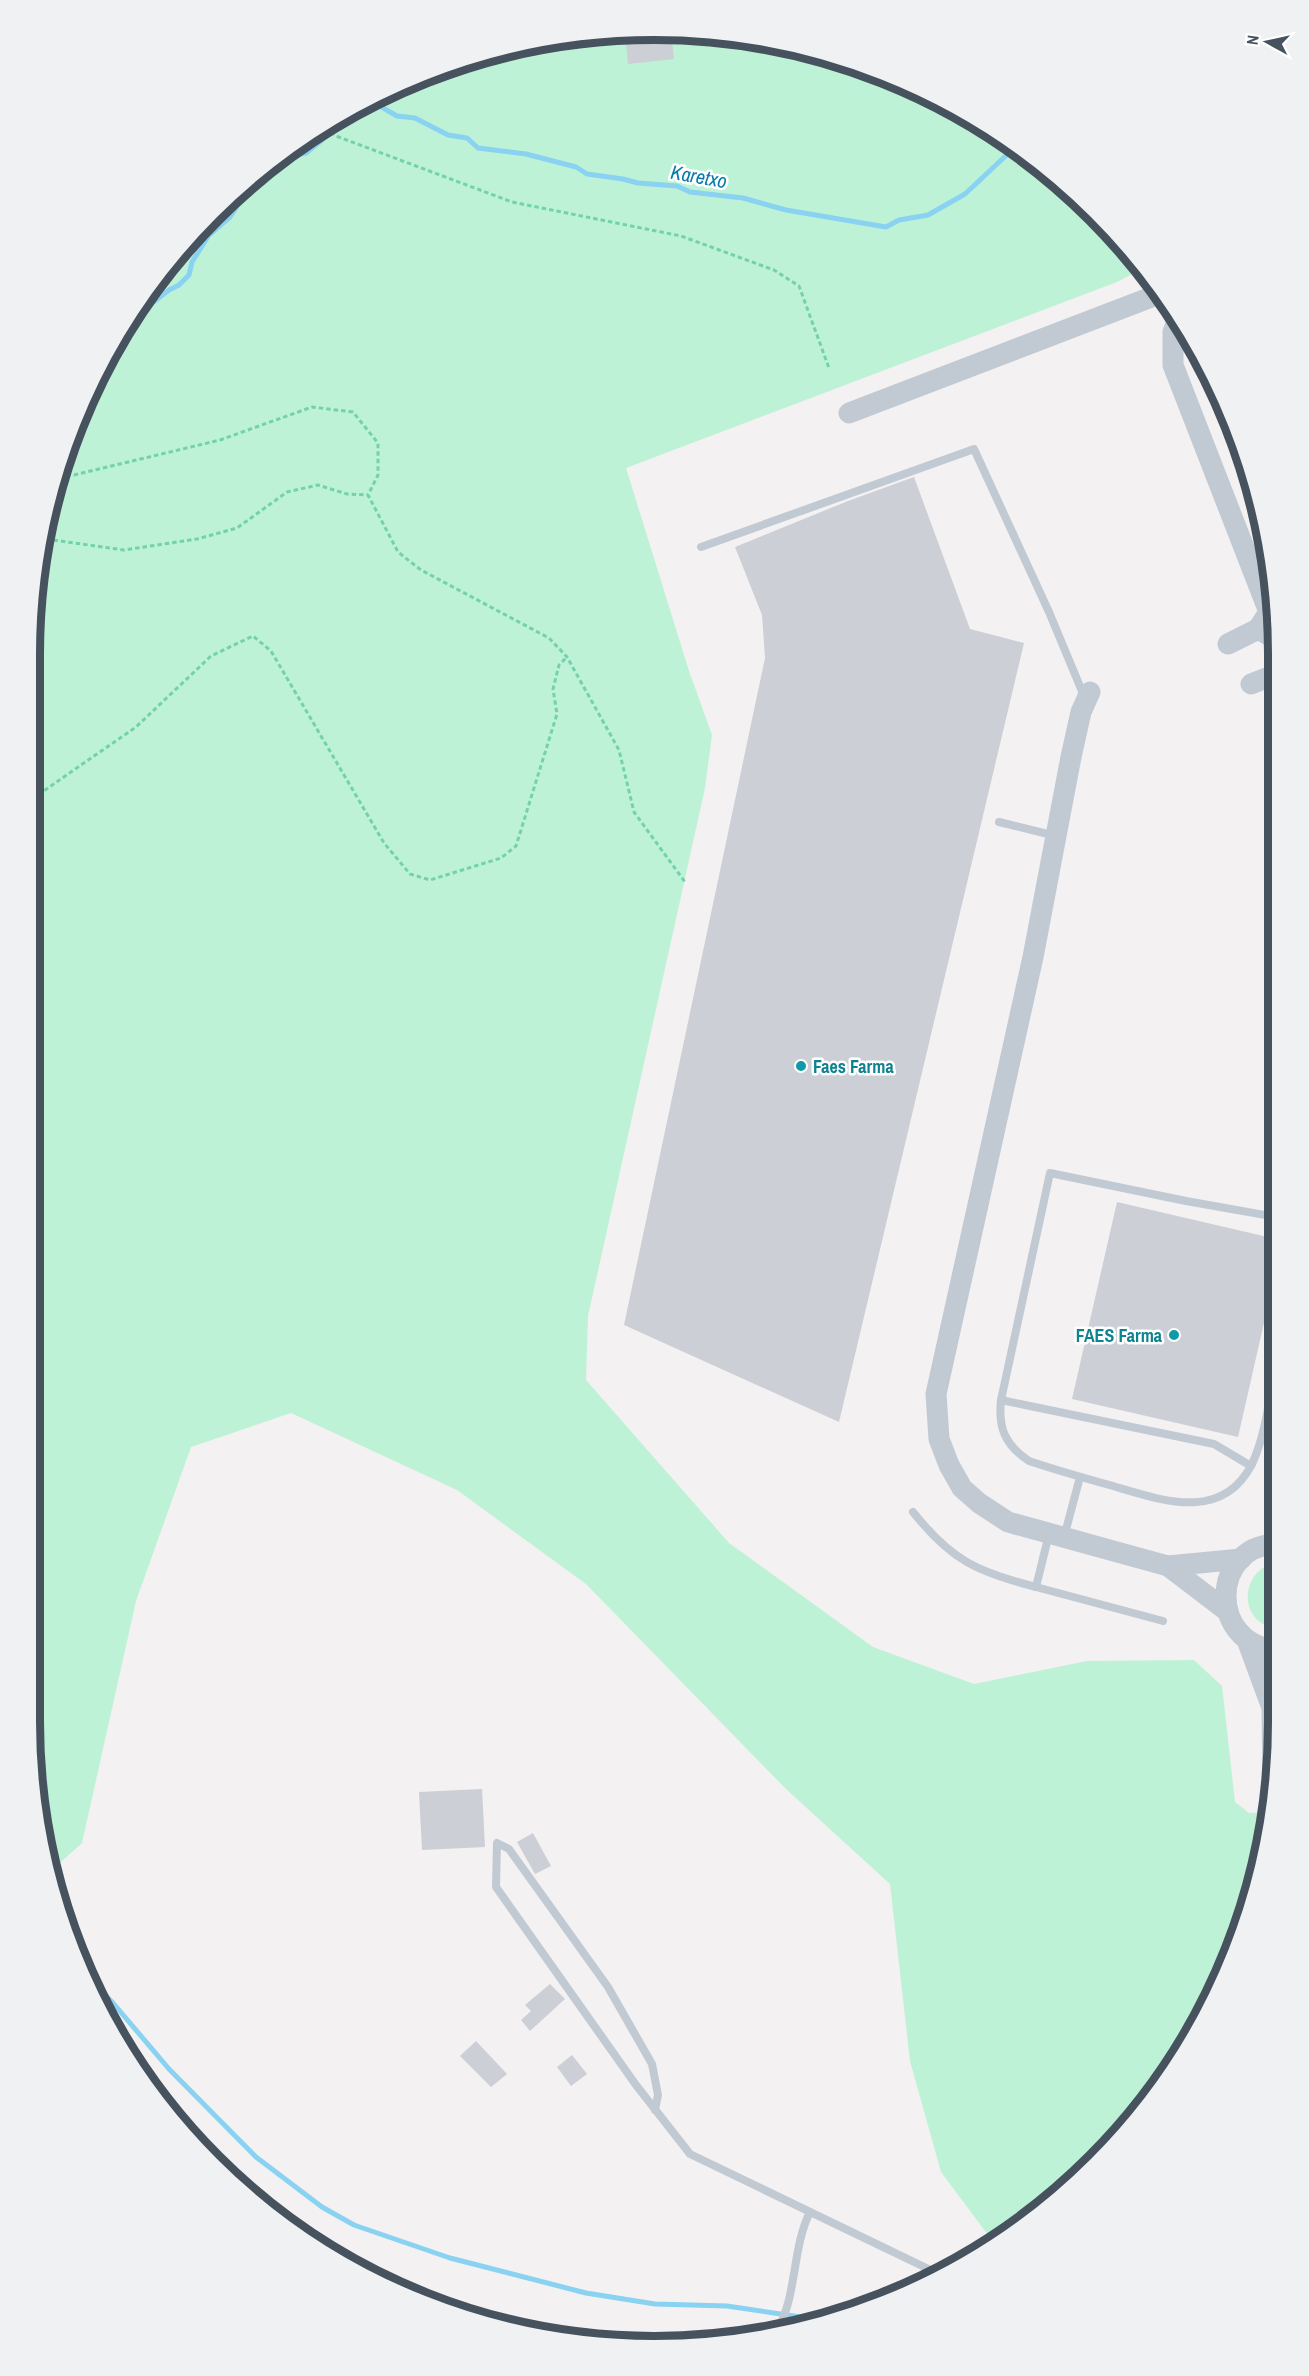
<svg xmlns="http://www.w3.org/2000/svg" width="1309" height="2376" font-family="'Archivo Narrow',sans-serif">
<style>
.green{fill:#bef2d6}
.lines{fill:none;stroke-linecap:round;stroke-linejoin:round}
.stream{stroke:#89d2f1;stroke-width:5}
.building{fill:#cccfd5}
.path{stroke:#74d2ab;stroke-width:3;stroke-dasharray:4.5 3;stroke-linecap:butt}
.service{stroke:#c1cad3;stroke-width:8}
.tertiary{stroke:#c1cad3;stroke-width:21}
.culture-dot{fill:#0f9aa8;stroke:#fff;stroke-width:2}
.labels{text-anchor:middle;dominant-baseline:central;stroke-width:5;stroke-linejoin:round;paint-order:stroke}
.culture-label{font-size:18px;font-weight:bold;fill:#0d838f;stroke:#fff;text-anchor:start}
.water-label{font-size:20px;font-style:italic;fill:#067bac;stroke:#fff}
.rim{fill:none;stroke:#47525f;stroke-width:8}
</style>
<rect width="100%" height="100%" fill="#f3f1f1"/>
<g class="green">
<polygon points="614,31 736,35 856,63 967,114 1096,213 1142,269 1117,282 626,468 689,671 712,735 705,788 588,1316 586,1380 729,1543 873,1647 974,1684 1087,1661 1194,1660 1222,1686 1235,1802 1249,1813 1268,1812 1246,1922 1195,2034 1124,2133 1066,2191 994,2243 941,2172 910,2061 890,1884 786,1789 586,1584 457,1490 291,1413 191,1447 136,1601 82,1843 51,1871 35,1803 31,614 63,454 114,342 185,242 275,159 379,94 493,51"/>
<path d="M1277 1563V1628C1237 1625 1239 1568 1277 1563Z"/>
</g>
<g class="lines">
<g class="stream">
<polyline points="369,100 397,116 415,118 448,135 467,138 478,148 526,154 576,167 587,174 623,179 638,183 677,186 690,192 743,198 786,210 886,227 899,220 928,215 965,194 1013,149"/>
<polyline points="135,313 143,310 169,290 179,285 189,275 192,262 209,235 230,217 247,191 276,159 306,153 322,140 340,118"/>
<polyline points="84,1973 113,2003 169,2069 256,2157 322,2207 354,2225 450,2258 586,2293 655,2304 727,2306 821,2320"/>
</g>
</g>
<g class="building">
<polygon points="625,32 671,33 674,59 628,64"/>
<polygon points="914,477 970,629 1024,643 839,1422 624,1325 765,658 762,615 735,547 848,501"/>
<polygon points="1117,1202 1276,1239 1276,1270 1238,1437 1072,1399"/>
<polygon points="482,1789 485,1847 422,1850 419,1792"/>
<polygon points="533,1833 551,1866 535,1874 517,1842"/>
<polygon points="550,1984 565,1999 530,2031 521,2020 531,2011 525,2005"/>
<polygon points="476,2041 507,2074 491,2087 460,2056"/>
<polygon points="572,2055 587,2074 571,2086 557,2067"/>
</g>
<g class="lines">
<g class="path">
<polyline points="325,127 336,136 512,202 681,236 774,270 799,286 829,368"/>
<polyline points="1198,373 1208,377"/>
<polyline points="59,472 74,475 220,440 312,407 353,412 378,443 378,475 368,495 398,552 421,570 549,638 567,657 619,750 634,812 685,882"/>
<polyline points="46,539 124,550 197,539 237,528 287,492 318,485 347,494 368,495"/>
<polyline points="32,799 136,727 211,656 253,636 271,651 384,843 410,874 430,880 501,858 516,846 557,714 553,689 559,665 567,657"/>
</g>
<g class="service">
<polyline points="701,547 974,449 1049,612 1084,696"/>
<polyline points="999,822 1056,836"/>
<path d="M1276 1217 1186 1201 1050 1173 1001 1400C998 1428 1005 1445 1029 1461 1056 1470 1084 1478 1113 1486 1161 1500 1222 1523 1252 1464 1266 1434 1269 1398 1276 1366"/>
<polyline points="1001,1400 1214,1444 1251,1466"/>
<path d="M913 1512C951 1560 977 1572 1036 1587L1049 1534"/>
<polyline points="1064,1537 1080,1477"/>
<polyline points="1036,1587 1163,1621"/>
<polyline points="655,2110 658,2095 652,2064 608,1987 509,1849 497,1843 496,1887 636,2085 690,2154 941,2275"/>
<path d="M775 2334C798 2298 791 2250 810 2212"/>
</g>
<g class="tertiary">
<polyline points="1179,317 1173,332 1173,365 1269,612 1258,629 1274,638"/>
<polyline points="849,413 1162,293"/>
<polyline points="1228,644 1258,629"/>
<polyline points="1251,684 1274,675"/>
<polyline points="1090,692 1081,712 1071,757 1033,957 936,1394 939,1439 949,1465 962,1488 979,1503 1008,1522 1168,1566 1241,1559"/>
<path d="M1277 1544C1210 1545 1208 1645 1277 1650"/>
<polyline points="1168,1566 1227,1611"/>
<polyline points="1247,1640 1272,1708 1273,1785"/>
</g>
</g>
<g class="culture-dot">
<circle cx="801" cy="1066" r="6"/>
<circle cx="1174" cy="1335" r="6"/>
</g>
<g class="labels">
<g class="culture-label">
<text x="813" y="1066">Faes Farma</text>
<text x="1162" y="1335" text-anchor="end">FAES Farma</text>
</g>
<g class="water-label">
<text transform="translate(699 176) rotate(10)">Karetxo</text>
</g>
</g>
<path d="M0 0H1309V2376H0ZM654 40H654A614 614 0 0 1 1268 654V1722A614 614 0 0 1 654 2336H654A614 614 0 0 1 40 1722V654A614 614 0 0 1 654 40Z" fill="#f0f1f2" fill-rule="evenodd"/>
<path class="rim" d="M654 40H654A614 614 0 0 1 1268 654V1722A614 614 0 0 1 654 2336H654A614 614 0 0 1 40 1722V654A614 614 0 0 1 654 40Z"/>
<g transform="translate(1267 42) rotate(278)" stroke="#ffffff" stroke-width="4.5" paint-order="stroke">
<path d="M0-4.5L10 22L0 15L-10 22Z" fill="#47525f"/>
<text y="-9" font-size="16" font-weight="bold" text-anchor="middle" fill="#47525f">N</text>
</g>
</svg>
